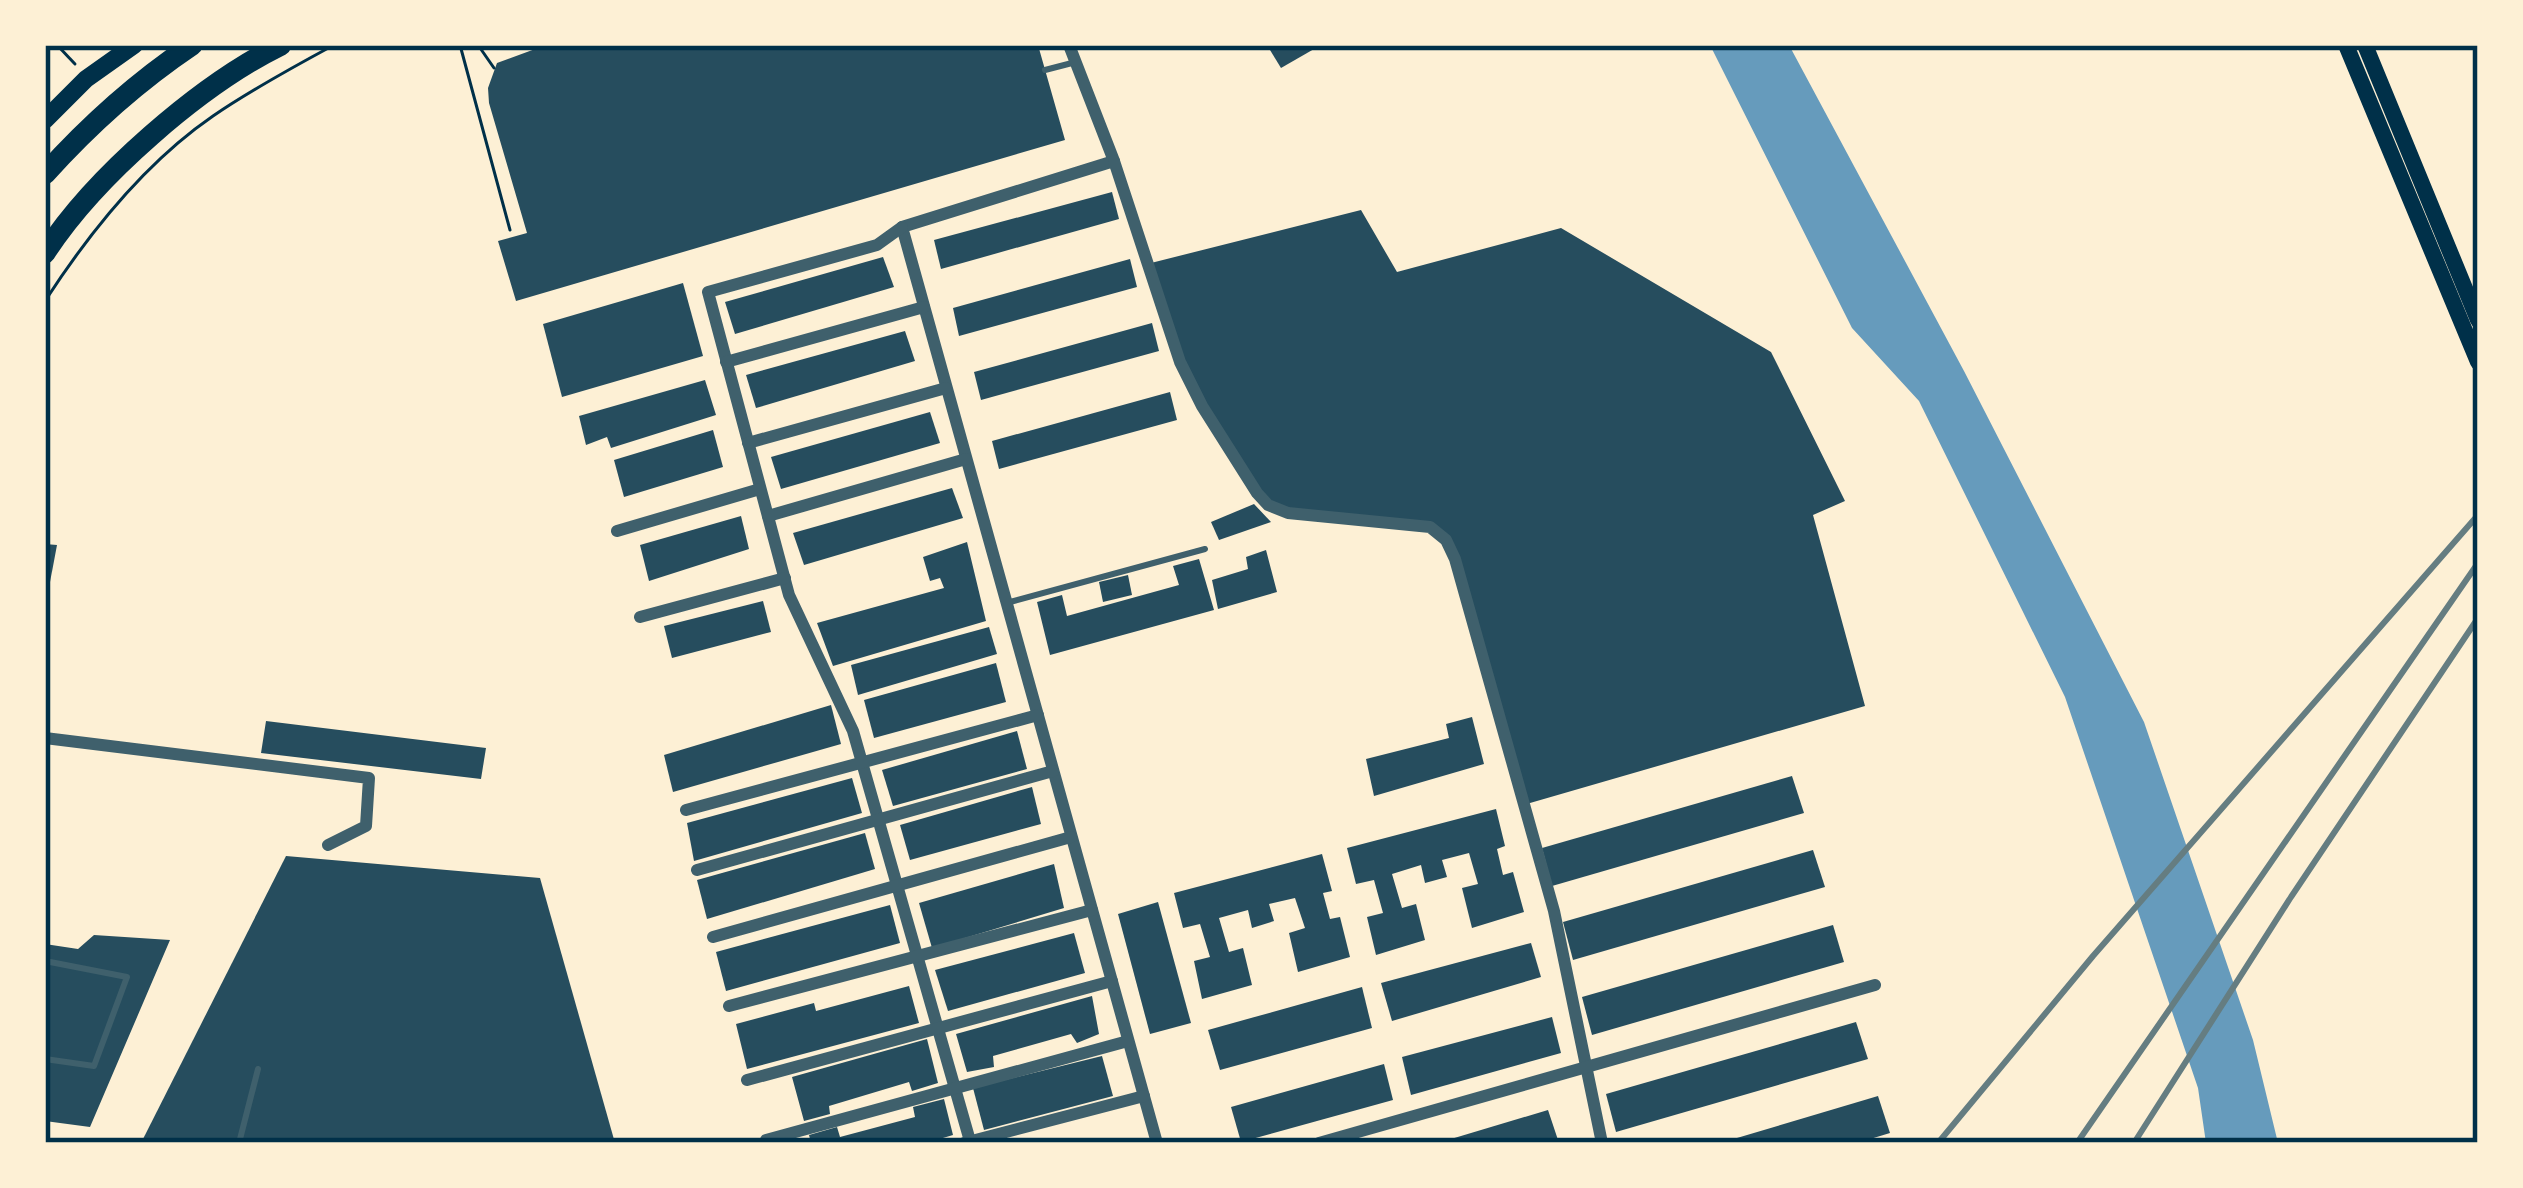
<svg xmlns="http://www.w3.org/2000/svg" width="2523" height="1188" font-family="Jost,sans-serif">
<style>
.water{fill:#669bbc}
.building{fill:#264d5e}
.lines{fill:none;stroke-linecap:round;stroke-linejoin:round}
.path{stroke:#003049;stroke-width:3}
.service{stroke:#3f606c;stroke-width:6}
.minor{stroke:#3f606c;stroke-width:12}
.secondary{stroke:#003049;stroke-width:16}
.primary{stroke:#003049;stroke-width:18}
.trunk{stroke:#003049;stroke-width:21}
.rail{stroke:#657d81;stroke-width:6}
.neatline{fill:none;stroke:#003049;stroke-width:4.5}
</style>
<rect width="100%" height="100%" fill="#fdf0d5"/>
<polygon class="water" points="1710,45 1789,45 1964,371 2144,722 2253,1040 2278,1143 2206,1143 2198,1088 2065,697 1919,401 1852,328"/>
<g class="building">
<polygon points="546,45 1038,45 1065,140 516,301 498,241 527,233 489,103 488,88 497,63"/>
<polygon points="1267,45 1321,45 1281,68"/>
<polygon points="1112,192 1119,219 941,269 934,240"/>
<polygon points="1361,210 1397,272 1561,228 1771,352 1845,501 1813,515 1865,706 1523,805 1455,559 1430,527 1268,505 1202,406 1147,264"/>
<polygon points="883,257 894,287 735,334 725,302"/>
<polygon points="1130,259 1137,287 959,336 953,308"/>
<polygon points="683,283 703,356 562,397 543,324"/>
<polygon points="1152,323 1159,351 981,400 974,372"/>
<polygon points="905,331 915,361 756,408 746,375"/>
<polygon points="705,380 716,415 611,448 607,437 586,445 579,416"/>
<polygon points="1170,392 1177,420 999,469 992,441"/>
<polygon points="930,412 940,443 781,489 771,457"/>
<polygon points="713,430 723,467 624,497 614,460"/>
<polygon points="952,488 963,518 804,565 793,533"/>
<polygon points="1254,504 1271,522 1219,540 1211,522"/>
<polygon points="741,516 749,549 649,581 640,545"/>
<polygon points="967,542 986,621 833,666 817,623 944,588 940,578 930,581 923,557"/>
<polygon points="45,544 57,545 47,598 45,597"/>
<polygon points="1266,550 1277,592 1218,609 1212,580 1248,569 1246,557"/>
<polygon points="1199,559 1214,610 1050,655 1037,602 1062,595 1067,616 1179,585 1173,566"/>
<polygon points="1128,575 1132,595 1103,602 1099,582"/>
<polygon points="763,601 771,632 672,658 664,626"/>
<polygon points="989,627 997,654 858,695 851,665"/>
<polygon points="996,663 1006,702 874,738 864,700"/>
<polygon points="831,705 841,744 673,792 664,755"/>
<polygon points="1472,717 1484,764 1374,796 1366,759 1449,738 1446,724"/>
<polygon points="266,721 486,748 481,779 261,753"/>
<polygon points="1017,731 1027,769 893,806 882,770"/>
<polygon points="1792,776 1804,813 1552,886 1542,848"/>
<polygon points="852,778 862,813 694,861 687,823"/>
<polygon points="1032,787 1041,824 910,860 900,825"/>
<polygon points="1496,809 1505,846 1497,849 1503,875 1513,872 1524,912 1472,928 1462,888 1478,884 1469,853 1442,860 1447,877 1425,883 1421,865 1392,874 1402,908 1416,904 1425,940 1376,955 1367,917 1383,913 1374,880 1356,884 1347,848"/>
<polygon points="865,833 875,869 707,919 697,880"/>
<polygon points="1813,850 1825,887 1573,960 1563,922"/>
<polygon points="1322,854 1332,891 1323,893 1330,919 1340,917 1350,957 1298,972 1289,933 1305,928 1295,898 1269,904 1274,921 1252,928 1248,910 1219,918 1229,952 1243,948 1252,985 1202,999 1194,961 1210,957 1200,924 1183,928 1174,893"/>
<polygon points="286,856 540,878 615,1143 141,1143"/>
<polygon points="1054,864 1064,908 932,948 919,903"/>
<polygon points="1158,902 1191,1023 1150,1034 1118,914"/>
<polygon points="890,905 900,943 726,991 716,952"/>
<polygon points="1833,925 1844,962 1592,1035 1582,997"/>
<polygon points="1074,933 1085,973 948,1011 935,970"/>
<polygon points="94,935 170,940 90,1127 45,1121 45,944 78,949"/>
<polygon points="1531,943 1541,977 1392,1021 1381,983"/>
<polygon points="909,986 919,1023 747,1069 736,1024 814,1003 816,1011"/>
<polygon points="1362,987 1372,1028 1220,1070 1208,1030"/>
<polygon points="1092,996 1099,1034 1077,1043 1071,1034 993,1056 994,1067 967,1072 956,1034"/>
<polygon points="1552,1017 1561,1053 1411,1095 1402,1057"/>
<polygon points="1856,1022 1868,1059 1616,1132 1606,1094"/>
<polygon points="927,1039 938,1083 912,1091 909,1082 829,1106 830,1114 804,1121 792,1077"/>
<polygon points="1102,1056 1113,1096 984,1130 973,1088"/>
<polygon points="1384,1064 1393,1100 1241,1142 1231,1107"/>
<polygon points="1878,1096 1890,1133 1857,1143 1720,1143"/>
<polygon points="944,1099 953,1135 926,1143 811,1143 809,1135 837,1127 840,1137 915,1117 913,1107"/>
<polygon points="1548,1110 1559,1143 1441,1143 1441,1142"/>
</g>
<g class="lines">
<g class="path">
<polyline points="57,45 75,64"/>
<polyline points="460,45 510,230"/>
<polyline points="478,45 494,68"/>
<path d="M45 301C89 233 146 162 213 116 251 90 293 67 334 45"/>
</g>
<g class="service">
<polyline points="1045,70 1072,63"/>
<polyline points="1010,602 1205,549"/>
<polyline points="45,961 127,977 94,1066 45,1059"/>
<polyline points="239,1143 258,1069"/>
</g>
<g class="minor">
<polyline points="1069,45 1114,161 902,227 1157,1143"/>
<polyline points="1114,161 1180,362 1202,406 1257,493 1268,505 1288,513 1430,527 1446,540 1455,559 1554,911 1602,1143"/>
<polyline points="902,227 877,245 708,292 789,595 853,731 970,1141"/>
<polyline points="726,362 924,307"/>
<polyline points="748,443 946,388"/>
<polyline points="768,516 966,459"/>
<polyline points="617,531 760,489"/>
<polyline points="640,617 785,578"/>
<polyline points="45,738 369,778 366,826 328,845"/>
<polyline points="686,810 1038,715"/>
<polyline points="697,870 1053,771"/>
<polyline points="713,937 1071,837"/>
<polyline points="729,1006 1092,910"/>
<polyline points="747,1080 1112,981"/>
<polyline points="766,1140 1128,1041"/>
<polyline points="964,1143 1144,1096"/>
<polyline points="1319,1143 1875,985"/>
</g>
<g class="secondary">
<polyline points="2346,45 2478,362"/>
<polyline points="2365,45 2478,320"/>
</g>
<polyline class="primary" points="45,120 86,79 134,45"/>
<g class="trunk">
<path d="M45 174C89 125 137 82 192 45"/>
<path d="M45 253C94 177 200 85 281 45"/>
</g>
<g class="rail">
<polyline points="1938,1143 2093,956 2478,515"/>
<polyline points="2077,1143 2478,563"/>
<polyline points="2134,1143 2291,897 2478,618"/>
</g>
</g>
<rect width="2523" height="1188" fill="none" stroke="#fdf0d5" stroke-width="96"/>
<rect x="48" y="48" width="2427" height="1092" class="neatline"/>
</svg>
